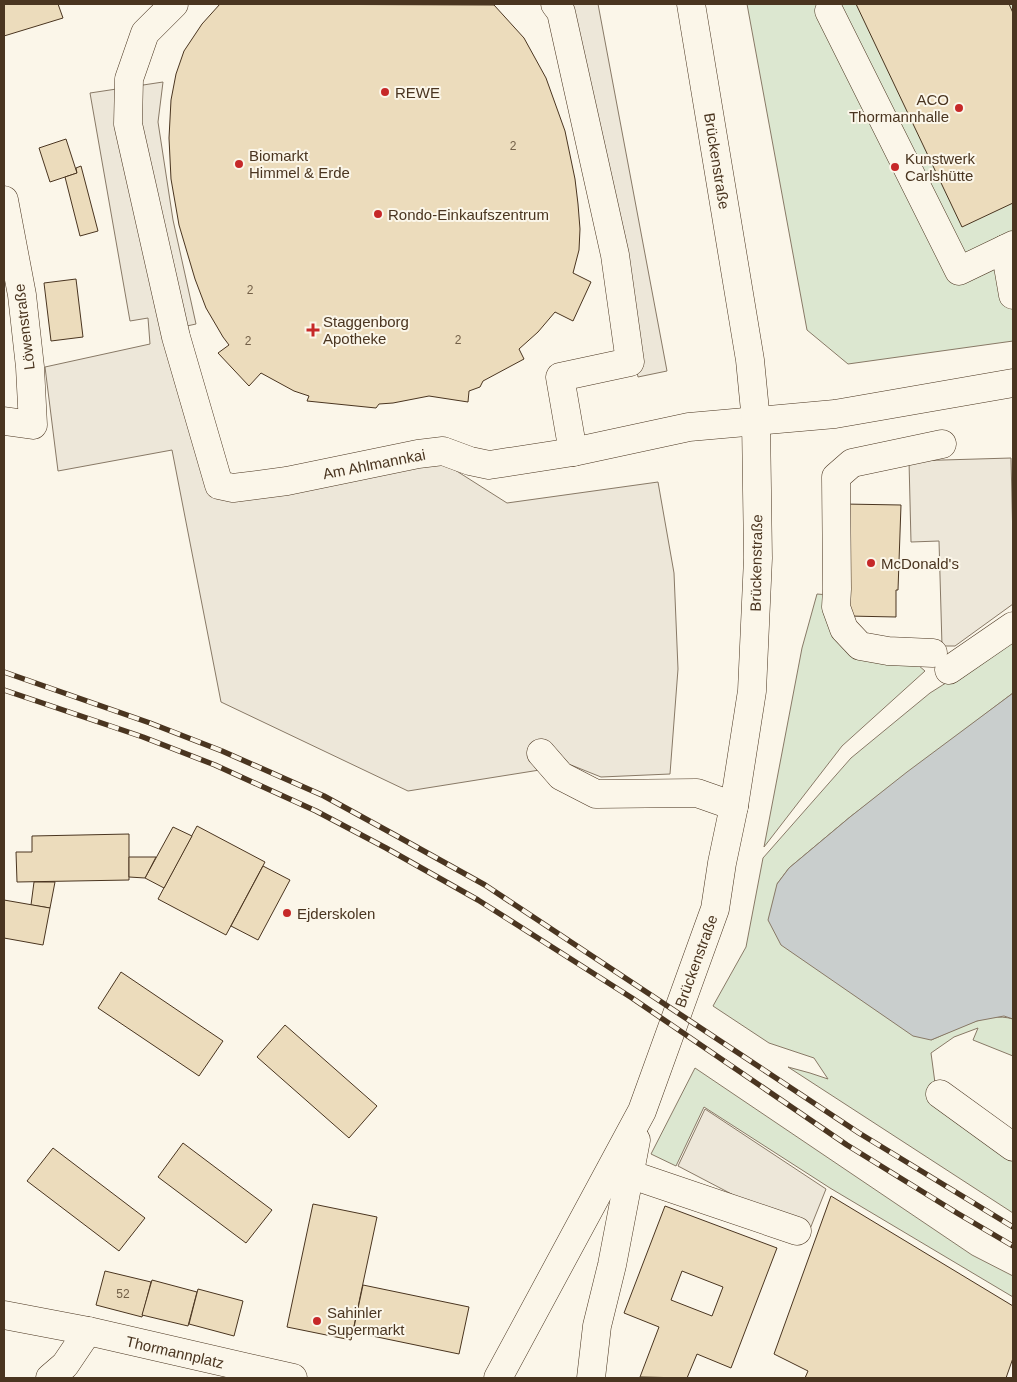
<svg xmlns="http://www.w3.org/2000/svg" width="1017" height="1382" font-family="Helvetica,sans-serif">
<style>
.green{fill:#dce7d0;stroke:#887966}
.parking{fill:#ede7d9;stroke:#887966}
.water{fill:#c9cecd;stroke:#887966}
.building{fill:#ecdcbc;stroke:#4a3520;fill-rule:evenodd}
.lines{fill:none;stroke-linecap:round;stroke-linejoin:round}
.minor-casing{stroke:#4a3520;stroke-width:29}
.major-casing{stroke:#4a3520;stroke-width:29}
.minor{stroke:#fbf6e9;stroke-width:28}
.major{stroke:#fbf6e9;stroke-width:28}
.rail-casing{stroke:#4a3520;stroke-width:5.5}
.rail{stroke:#fbf6e9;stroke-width:4;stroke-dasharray:11;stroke-linecap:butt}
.poi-dot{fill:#c62828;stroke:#fbf6e9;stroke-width:2}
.labels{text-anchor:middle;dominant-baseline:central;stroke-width:4;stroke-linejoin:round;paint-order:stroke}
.number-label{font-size:12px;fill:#725f47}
.poi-label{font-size:15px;fill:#4a3520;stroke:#fbf6e9;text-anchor:start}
.street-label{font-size:15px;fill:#4a3520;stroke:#fbf6e9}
</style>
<rect width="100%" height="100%" fill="#fbf6e9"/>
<g class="green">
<polygon points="747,4 1013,4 1013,341 848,364 807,330"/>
<polygon points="817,594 829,595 840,630 918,665 925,671 842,746 764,847 802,648"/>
<path d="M1013 639V693L850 817 789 868 777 884 931 1040C956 1030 986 1011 1013 1019V1056L973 1040 978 1028 954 1037 931 1053 937 1098 1013 1152V1213L788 1067 810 1073 828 1079 814 1058 769 1043 713 1006 746 947 763 858 851 758 930 693 987 657Z"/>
<polygon points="695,1068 972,1255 1013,1276 1013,1297 830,1188 704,1107 676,1166 651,1154"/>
</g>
<g class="parking">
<polygon points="568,4 598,4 667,371 638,377"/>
<polygon points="163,82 158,122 173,220 196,324 173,329 208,490 444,463 507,503 658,482 674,573 678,669 670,774 601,777 571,765 408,791 221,702 172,450 58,471 45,367 150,344 148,318 130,321 90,93"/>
<polygon points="1011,458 1013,542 1013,604 955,646 942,646 939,541 911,542 909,461"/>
<polygon points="705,1109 826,1189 808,1234 678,1166"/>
</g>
<polygon class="water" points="1013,693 1013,1019 1004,1016 977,1021 931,1040 913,1036 781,945 768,920 777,884 789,868 850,817 907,772"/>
<g class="building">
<polygon points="4,4 58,4 63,18 4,36"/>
<polygon points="220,4 494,5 524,38 546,78 565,131 575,179 578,204 580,229 579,250 573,273 591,282 573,321 555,312 538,332 519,349 524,359 483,381 480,387 469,391 468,402 429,396 393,403 379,404 376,408 307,401 309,396 294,391 261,373 249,386 218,353 229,345 223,337 206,308 195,279 179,225 171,179 169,138 171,100 176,74 184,51 202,24"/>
<polygon points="856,4 1009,4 1013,13 1013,203 962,227"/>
<polygon points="66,139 77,173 50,182 39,148"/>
<polygon points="81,166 98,231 80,236 65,177 77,173 76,168"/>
<polygon points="76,279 83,337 51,341 44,283"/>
<polygon points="844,504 901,505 898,590 896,590 896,617 848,616"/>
<polygon points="197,826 265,862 226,935 158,899"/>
<polygon points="173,827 192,836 164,888 145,878"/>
<polygon points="129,834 129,880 17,882 16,852 32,852 32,836"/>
<polygon points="129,857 156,857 145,878 129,877"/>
<polygon points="263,866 290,880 258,940 231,926"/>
<polygon points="34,882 55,882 50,908 31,905"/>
<polygon points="4,900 50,908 43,945 4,938"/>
<polygon points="121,972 223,1041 199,1076 98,1008"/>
<polygon points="285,1025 377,1106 349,1138 257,1057"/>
<polygon points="183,1143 272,1210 246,1243 158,1177"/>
<polygon points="53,1148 145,1218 119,1251 27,1181"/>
<polygon points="831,1196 1013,1306 1013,1358 1006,1378 805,1378 808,1371 774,1354"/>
<polygon points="313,1204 377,1217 351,1340 287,1327"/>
<path d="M665 1206 777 1248 731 1368 697 1354 687 1378 640 1377 659 1327 624 1313ZM682 1271 723 1287 712 1316 671 1300Z"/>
<polygon points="105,1271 151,1282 142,1317 96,1305"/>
<polygon points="152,1280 197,1292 188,1326 142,1315"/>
<polygon points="363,1285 469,1307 459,1354 353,1332"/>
<polygon points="198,1289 243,1301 234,1336 189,1324"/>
</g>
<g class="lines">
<defs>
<g id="minor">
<polyline points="174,4 145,33 129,79 128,124 176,337 219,485 233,488 287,481 418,454 443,451 470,461 489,465 573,452 689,427 835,414 1013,383"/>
<polyline points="555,4 561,12 615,255 630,362 560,377 573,452"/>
<polyline points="829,11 959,271 1013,245"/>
<polyline points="4,200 22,295 30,367 33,425 4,421"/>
<polyline points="1005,249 1013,295"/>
<polyline points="933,653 888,651 860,646 844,629 836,607 837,589 836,477 852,463 942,444"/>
<polyline points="949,670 1013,626"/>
<polyline points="541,753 561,776 596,794 697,793 734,806"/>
<polyline points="940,1094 1013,1147"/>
<polyline points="629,1174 797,1231"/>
<polyline points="50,1378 65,1365 88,1331"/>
</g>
<g id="major">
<polyline points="4,1315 88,1331 293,1378"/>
<polyline points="498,1378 642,1111 715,909 722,863 734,806 752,691 758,558 756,421 750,360 691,4"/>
<polyline points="591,1378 597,1326 612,1265 636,1140"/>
</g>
</defs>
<use href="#minor" class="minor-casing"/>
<use href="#major" class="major-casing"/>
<use href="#minor" class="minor"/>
<use href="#major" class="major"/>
<defs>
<g id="rail">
<polyline points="4,672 150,723 222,751 324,796 395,835 485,885 859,1133 1013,1227"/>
<polyline points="4,690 143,737 215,765 316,811 386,848 478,900 632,998 847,1145 957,1213 1013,1246"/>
</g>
</defs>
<use href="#rail" class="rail-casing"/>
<use href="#rail" class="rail"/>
</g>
<g class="poi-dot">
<circle cx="385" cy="92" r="5"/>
<circle cx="959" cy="108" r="5"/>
<circle cx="239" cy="164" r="5"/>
<circle cx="895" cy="167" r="5"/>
<circle cx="378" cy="214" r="5"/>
<path d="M310.5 322.5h5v5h5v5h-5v5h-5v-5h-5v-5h5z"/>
<circle cx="871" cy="563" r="5"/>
<circle cx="287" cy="913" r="5"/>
<circle cx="317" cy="1321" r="5"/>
</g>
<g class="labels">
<g class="number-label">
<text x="513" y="146">2</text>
<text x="250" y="290">2</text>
<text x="458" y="340">2</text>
<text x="248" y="341">2</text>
<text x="123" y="1294">52</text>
</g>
<g class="poi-label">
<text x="395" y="92">REWE</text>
<text x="949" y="99" text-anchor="end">ACO<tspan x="949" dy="17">Thormannhalle</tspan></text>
<text x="249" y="155">Biomarkt<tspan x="249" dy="17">Himmel &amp; Erde</tspan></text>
<text x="905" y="158">Kunstwerk<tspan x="905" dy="17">Carlshütte</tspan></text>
<text x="388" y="214">Rondo-Einkaufszentrum</text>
<text x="323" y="321">Staggenborg<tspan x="323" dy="17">Apotheke</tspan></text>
<text x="881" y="563">McDonald's</text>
<text x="297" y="913">Ejderskolen</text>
<text x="327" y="1312">Sahinler<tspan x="327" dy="17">Supermarkt</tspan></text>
</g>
<g class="street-label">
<text transform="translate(717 161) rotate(81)">Brückenstraße</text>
<text transform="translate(24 327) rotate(-97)">Löwenstraße</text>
<text transform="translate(374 464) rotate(-11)">Am Ahlmannkai</text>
<text transform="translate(756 563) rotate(-89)">Brückenstraße</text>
<text transform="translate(696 961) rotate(-70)">Brückenstraße</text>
<text transform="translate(175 1352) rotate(13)">Thormannplatz</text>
</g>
</g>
<rect width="1017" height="1382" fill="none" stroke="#4a3520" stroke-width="10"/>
</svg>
